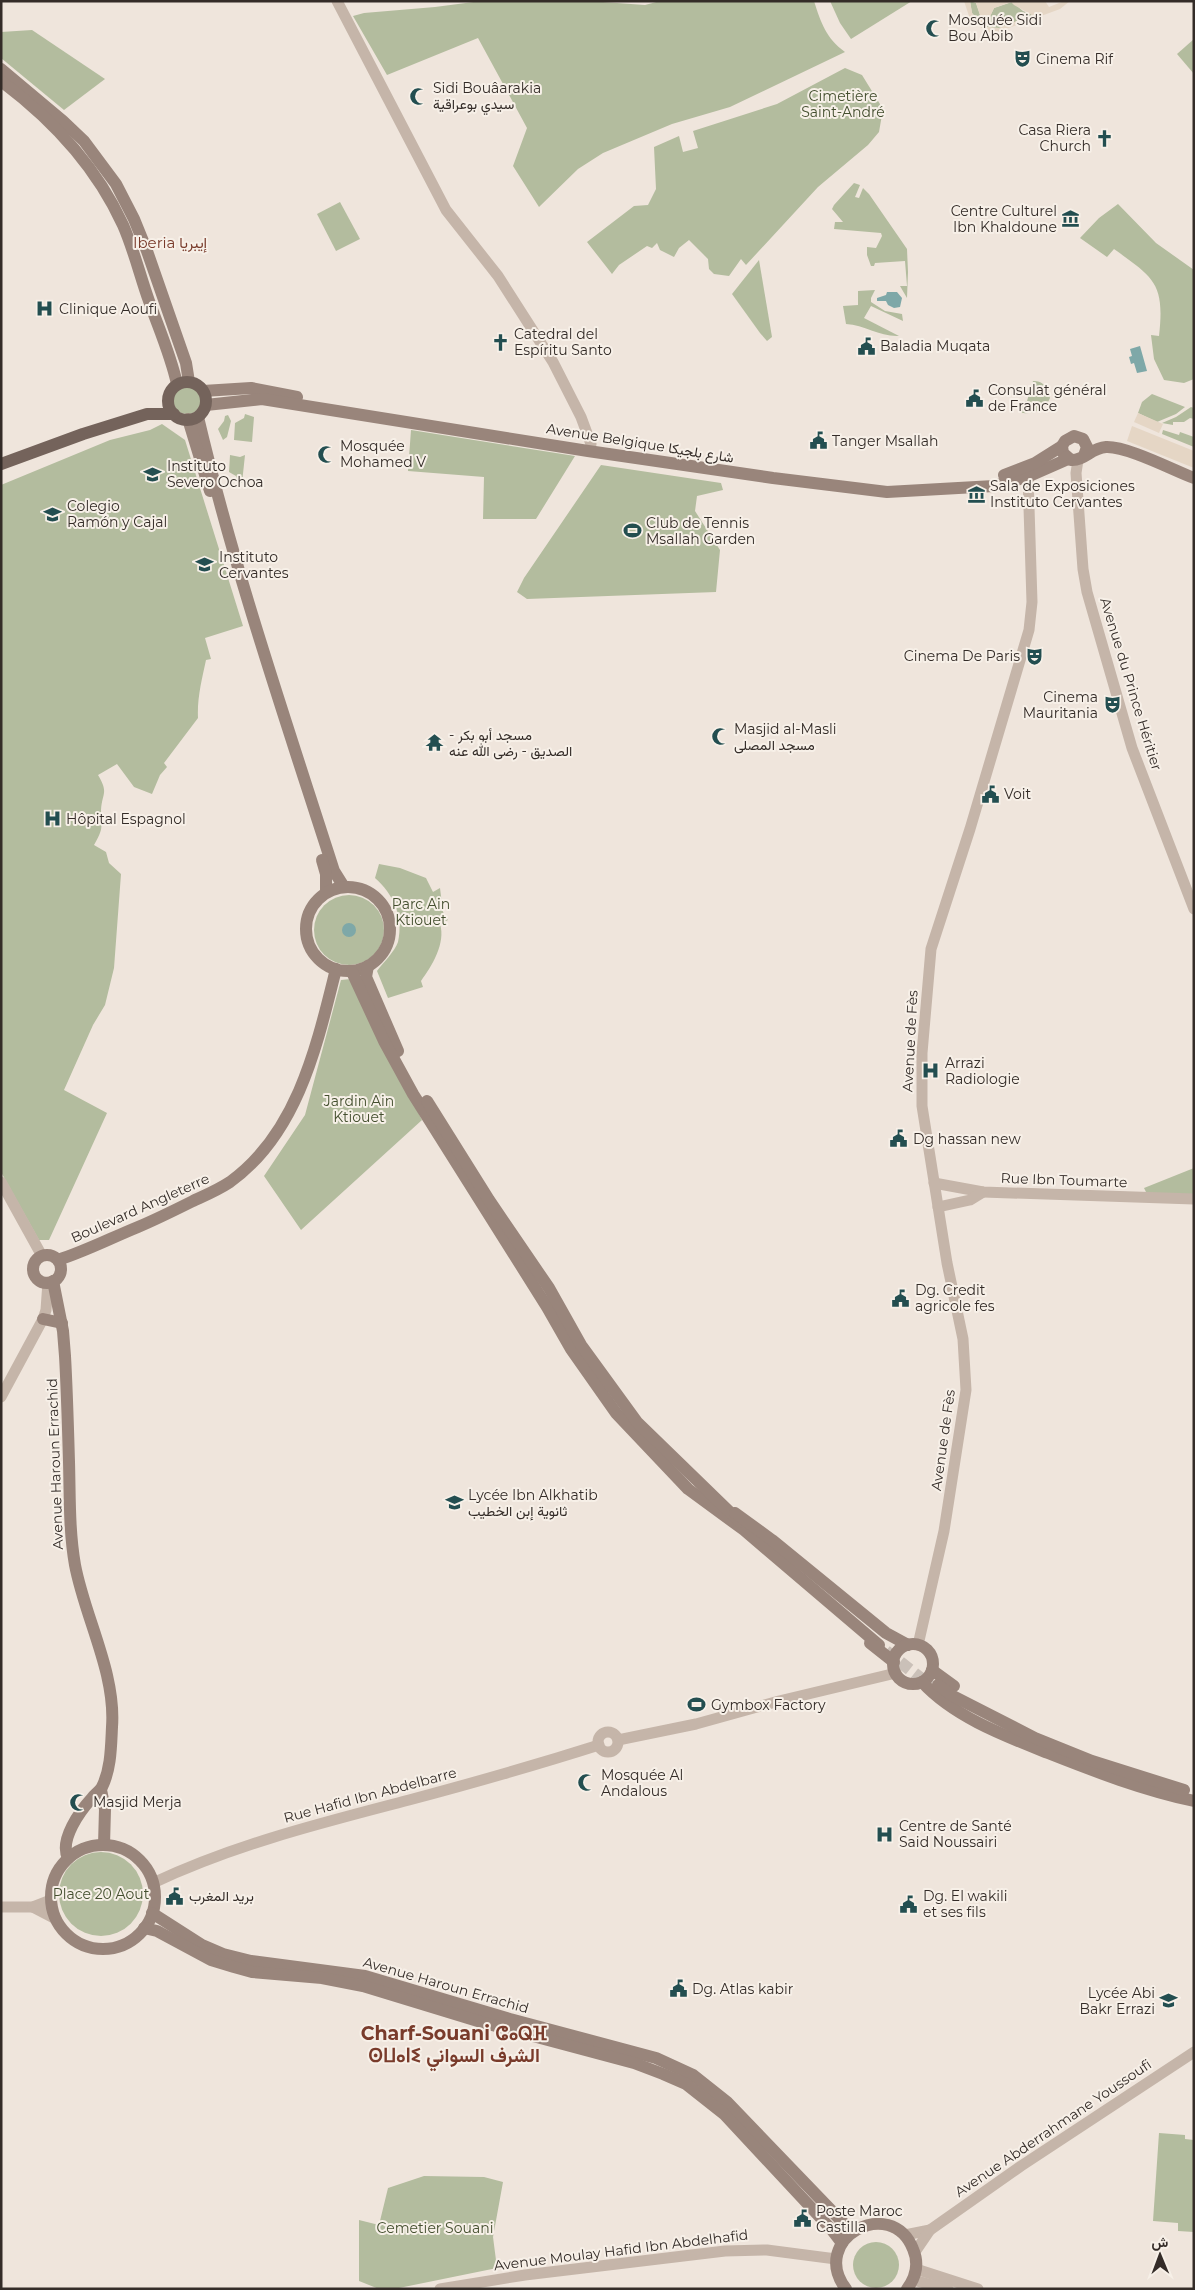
<svg xmlns="http://www.w3.org/2000/svg" width="1195" height="2290" font-family="Montserrat,Vazirmatn,'Noto Sans Tifinagh',sans-serif">
<style>
.green{fill:#b3bc9e}
.plaza{fill:#e5d6c5;fill-rule:evenodd}
.water{fill:#7ea8a8}
.lines{fill:none;stroke-linecap:round;stroke-linejoin:round}
.secondary-tunnel{stroke:#cac0b8;stroke-width:12;stroke-dasharray:12 6;stroke-linecap:butt}
.tertiary{stroke:#c5b5a9;stroke-width:11}
.secondary{stroke:#99857b;stroke-width:12}
.primary{stroke:#74635b;stroke-width:12}
.labels{text-anchor:middle;dominant-baseline:central;stroke-width:4;stroke-linejoin:round;paint-order:stroke}
.poi-label{font-size:14px;fill:#342c28;stroke:#f7f0e8;text-anchor:start}
.park-label{font-size:14px;fill:#444f2f;stroke:#f7f0e8}
.street-label{font-size:14px;fill:#342c28;stroke:#f7f0e8}
.neighbourhood-label{font-size:15px;fill:#793b2b;stroke:#f7f0e8}
.district-label{font-size:19px;font-weight:bold;fill:#793b2b;stroke:#f7f0e8}
</style>
<rect width="100%" height="100%" fill="#efe5dc"/>
<g class="green">
<path d="M481 1H589L645 5 660 1H814C821 23 826 38 845 52L730 107 672 124 603 153 578 169 539 207 513 166 527 128 478 38 387 75 353 16 364 13 435 7Z"/>
<polygon points="830,1 912,1 851,39 840,23"/>
<polygon points="970,1 976,3 980,15 977,19 972,13"/>
<polygon points="1012,2 1023,11 1033,15 999,28 985,27 994,8"/>
<polygon points="32,30 105,79 64,110 1,58 1,32"/>
<polygon points="1194,39 1194,74 1177,54"/>
<polygon points="845,68 862,75 883,109 879,132 868,145 818,187 746,265 741,259 729,276 714,274 709,269 708,259 689,240 679,248 674,257 660,250 657,243 652,248 647,246 619,265 612,274 587,242 634,206 648,205 656,189 654,147 679,136 683,152 698,148 693,131 777,104"/>
<polygon points="854,183 860,185 855,197 859,198 863,188 869,194 907,249 908,272 907,298 900,286 907,286 905,261 875,263 874,266 871,266 867,255 867,247 876,248 882,236 881,233 834,229 835,222 843,222 832,209 834,205"/>
<polygon points="340,202 360,239 336,251 317,214"/>
<path d="M1118 204 1156 243 1194 270V379L1184 383 1164 380 1154 359 1151 335 1159 336C1165 283 1154 278 1114 249L1107 257 1080 238 1099 218Z"/>
<polygon points="759,260 772,337 767,341 760,333 732,294"/>
<path d="M875 290 871 298V302L885 311 902 314 903 321 871 306 864 318 899 336C880 337 865 325 846 324L843 306 858 305V291Z"/>
<path d="M1033 381C1044 380 1048 389 1050 398 1046 409 1034 414 1022 413L1020 411 1024 402 1027 401Z"/>
<circle cx="187" cy="400" r="14"/>
<polygon points="1152,394 1185,407 1176,414 1157,422 1138,413 1142,402"/>
<polygon points="1191,407 1194,408 1194,419 1190,418 1184,422 1173,422 1173,425 1162,423 1176,417"/>
<polygon points="245,414 254,417 252,442 234,440 235,423 244,418"/>
<polygon points="228,415 231,421 227,437 223,440 218,429 224,421 225,416"/>
<path d="M162 424 185 440 243 626 205 638 211 659 206 660C202 679 197 698 198 718L164 763 167 767 160 775 152 794 134 787 117 764 98 775C109 793 102 793 101 810 101 829 104 827 94 845L106 852 109 863 121 874 114 968 105 1005 93 1025 64 1090 107 1113 49 1240H39L1 1172V485L110 440 150 430Z"/>
<polygon points="411,430 575,456 536,519 483,519 484,477 408,471"/>
<polygon points="1163,430 1179,435 1180,432 1194,437 1194,447 1162,434"/>
<polygon points="230,455 240,457 245,455 242,483 236,483 236,476 229,472"/>
<polygon points="601,465 721,483 723,490 697,496 695,511 720,550 716,592 527,599 517,592 524,578"/>
<path d="M379 864 400 868 426 878 433 892 440 888 443 912 448 920 440 924C446 943 432 966 421 981L423 987 388 998 377 971C383 963 395 951 398 942 404 916 393 894 375 878Z"/>
<circle cx="349" cy="930" r="35"/>
<polygon points="351,979 422,1120 301,1230 264,1176 305,1115 341,980"/>
<polygon points="1194,1168 1194,1195 1147,1194 1144,1188"/>
<circle cx="101" cy="1894" r="42"/>
<polygon points="1159,2133 1185,2135 1185,2139 1194,2140 1194,2232 1178,2231 1178,2223 1153,2221"/>
<polygon points="424,2176 484,2177 503,2182 493,2237 497,2268 394,2289 379,2289 359,2281 359,2220 379,2225 388,2188"/>
<circle cx="876" cy="2265" r="23"/>
</g>
<g class="plaza">
<path d="M964 1H970L972 13 977 19 980 15 976 3 973 1H1045L1049 7 1064 1H1070L1060 9 998 32H987L970 19ZM1011 2 1014 5 1032 15 999 28 985 27 994 8Z"/>
<polygon points="1138,413 1163,424 1159,433 1134,422"/>
<polygon points="1132,426 1194,451 1194,468 1127,441"/>
</g>
<g class="water">
<polygon points="887,292 897,292 902,298 900,307 894,308 888,305 886,301 877,301 877,298 886,295"/>
<polygon points="1140,346 1147,371 1137,373 1134,363 1131,364 1129,357 1132,356 1130,349"/>
<circle cx="349" cy="930" r="7"/>
</g>
<g class="lines">
<polyline class="secondary-tunnel" points="886,1651 932,1687"/>
<g class="tertiary">
<polyline points="337,1 446,210 498,276 553,362 581,417 591,444"/>
<polyline points="1078,460 1076,473 1083,569 1087,592 1132,748 1194,909"/>
<polyline points="1,1182 42,1256"/>
<polyline points="934,1183 983,1192 1194,1199"/>
<polyline points="938,1207 970,1200 983,1192"/>
<polyline points="1,1397 43,1319 46,1310 48,1282"/>
<polyline points="918,1645 944,1531 966,1390 963,1339 947,1263 922,1106 922,1053 931,949 970,829 1029,630 1032,602 1028,476"/>
<circle cx="608" cy="1742" r="10"/>
<polyline points="618,1740 696,1724 779,1701 896,1673"/>
<path d="M153 1883C236 1844 321 1823 409 1800 473 1783 536 1765 599 1745"/>
<polyline points="1,1907 33,1907 51,1900"/>
<polyline points="33,1907 56,1919"/>
<polyline points="905,2235 930,2230"/>
<polyline points="915,2252 930,2230 1021,2166 1194,2052"/>
<polyline points="916,2269 978,2289"/>
<polyline points="913,2280 948,2289"/>
<polyline points="440,2289 525,2275 725,2251 767,2250 836,2259"/>
</g>
<g class="secondary">
<polyline points="1,69 63,121 84,141 116,184 134,219 147,251 186,363 189,382"/>
<path d="M1 81C52 119 96 166 123 225 134 250 140 276 149 301 159 329 171 356 177 384"/>
<polyline points="203,391 251,388 297,397"/>
<polyline points="206,405 262,399 588,451 773,478 887,492 994,486 1027,477 1068,459"/>
<path d="M198 417C234 570 286 721 334 871L344 887"/>
<polyline points="188,419 210,491"/>
<path d="M1084 456 1087 447 1083 439 1074 436 1065 441 1062 446 1063 453 1071 460C1084 461 1091 448 1106 447 1127 446 1173 470 1194 478"/>
<polyline points="1004,475 1035,463 1062,446"/>
<polyline points="322,860 326,874 326,891"/>
<circle cx="348" cy="929" r="42"/>
<polyline points="368,966 366,977 398,1051"/>
<polyline points="352,972 384,1041 413,1094 547,1307 571,1349 616,1413 688,1489 744,1530 879,1645"/>
<polyline points="427,1101 489,1200 549,1288 581,1345 637,1422 740,1522"/>
<circle cx="47" cy="1269" r="14"/>
<path d="M58 1260C86 1251 111 1238 138 1227 157 1219 175 1210 193 1201 206 1195 218 1190 230 1182 298 1133 317 1045 336 969"/>
<path d="M53 1281 63 1331 65 1356C67 1391 68 1427 69 1462 70 1497 69 1531 75 1565 85 1618 116 1673 112 1727 111 1747 111 1769 102 1787 100 1791 95 1794 92 1798 80 1811 59 1840 68 1858"/>
<polyline points="43,1319 62,1323"/>
<polyline points="735,1513 772,1540 886,1633 908,1645"/>
<polyline points="870,1643 894,1662"/>
<circle cx="913" cy="1664" r="20"/>
<polyline points="932,1670 954,1686"/>
<path d="M922 1682C954 1717 1005 1736 1048 1753 1096 1772 1143 1790 1194 1801"/>
<polyline points="938,1685 953,1696 1035,1738 1092,1761 1184,1790"/>
<polyline points="101,1790 105,1809 104,1845"/>
<circle cx="103" cy="1897" r="52"/>
<polyline points="152,1913 202,1945 223,1954 251,1961 365,1976 510,2019 656,2058 693,2075 727,2102 852,2232"/>
<polyline points="144,1928 157,1931 211,1960 234,1967 252,1972 322,1978 363,1986 481,2022 634,2063 663,2074 686,2084 724,2114 832,2230 842,2243"/>
<path d="M846 2289C808 2239 891 2194 913 2249 919 2263 916 2277 907 2289"/>
</g>
<g class="primary">
<circle cx="187" cy="401" r="19"/>
<polyline points="1,464 83,434 147,414 174,414"/>
</g>
</g>
<defs>
<symbol id="mosque-bare" viewBox="-9 -9 18 18"><path d="M3.5-4.9A6 6 0 1 0 3.5 4.9A5 5 0 1 1 3.5-4.9Z" fill="#234e50" stroke="#f7f0e8" stroke-width="2.5" paint-order="stroke"/></symbol>
<symbol id="theatre-bare" viewBox="-9 -9 18 18"><path d="M-5-5.5Q0-4 5-5.5V0Q5 5 0 6Q-5 5-5 0ZM-3.3-2.5H-1v1.5H-3.3ZM1-2.5H3.3v1.5H1ZM-2.8 1Q0 5.5 2.8 1Z" fill="#234e50" stroke="#f7f0e8" stroke-width="2.5" paint-order="stroke"/></symbol>
<symbol id="church-bare" viewBox="-9 -9 18 18"><path d="M-1.2-6h2.4v3.5h3.3v2.4h-3.3V6h-2.4V-.1h-3.3v-2.4h3.3Z" fill="#234e50" stroke="#f7f0e8" stroke-width="2.5" paint-order="stroke"/></symbol>
<symbol id="museum-bare" viewBox="-9 -9 18 18"><path d="M0-6L6-3V-2H-6V-3ZM-5-1h2V3h-2ZM-1-1h2V3h-2ZM3-1h2V3H3ZM-6 4H6V6H-6Z" fill="#234e50" stroke="#f7f0e8" stroke-width="2.5" paint-order="stroke"/></symbol>
<symbol id="hospital-bare" viewBox="-9 -9 18 18"><path d="M-5-5h3v3.5h4V-5h3V5h-3V1.5h-4V5h-3Z" fill="#234e50" stroke="#f7f0e8" stroke-width="2.5" paint-order="stroke"/></symbol>
<symbol id="civic-bare" viewBox="-9 -9 18 18"><path d="M-.6-6.5H3V-4.5H.6V-3L4-1V1h2V6H-6V1h2V-1L-.6-3ZM-1.2 2.5V6h2.4V2.5Z" fill="#234e50" stroke="#f7f0e8" stroke-width="2.5" paint-order="stroke"/></symbol>
<symbol id="school-bare" viewBox="-9 -9 18 18"><path d="M0-5L7-2L0 1L-7-2ZM-4 1L0 2.5L4 1V4Q0 6-4 4Z" fill="#234e50" stroke="#f7f0e8" stroke-width="2.5" paint-order="stroke"/></symbol>
<symbol id="stadium-bare" viewBox="-9 -9 18 18"><path d="M0-5a6.5 5 0 1 0 0 10a6.5 5 0 1 0 0-10ZM-3.5-1.8h7v3.6h-7Z" fill="#234e50" stroke="#f7f0e8" stroke-width="2.5" paint-order="stroke"/></symbol>
<symbol id="temple-bare" viewBox="-9 -9 18 18"><path d="M0-6L5-2H3V0L6.5 2.5H4V6H1.5V3h-3V6H-4V2.5H-6.5L-3 0V-2H-5Z" fill="#234e50" stroke="#f7f0e8" stroke-width="2.5" paint-order="stroke"/></symbol>
</defs>
<g fill-rule="evenodd">
<use href="#mosque-bare" x="922" y="16" width="25" height="25"/>
<use href="#theatre-bare" x="1010" y="46" width="25" height="25"/>
<use href="#mosque-bare" x="406" y="84" width="25" height="25"/>
<use href="#church-bare" x="1092" y="126" width="25" height="25"/>
<use href="#museum-bare" x="1058" y="206" width="25" height="25"/>
<use href="#hospital-bare" x="32" y="296" width="25" height="25"/>
<use href="#church-bare" x="488" y="330" width="25" height="25"/>
<use href="#civic-bare" x="854" y="334" width="25" height="25"/>
<use href="#civic-bare" x="962" y="386" width="25" height="25"/>
<use href="#civic-bare" x="806" y="428" width="25" height="25"/>
<use href="#mosque-bare" x="314" y="442" width="25" height="25"/>
<use href="#school-bare" x="140" y="462" width="25" height="25"/>
<use href="#museum-bare" x="964" y="482" width="25" height="25"/>
<use href="#school-bare" x="40" y="502" width="25" height="25"/>
<use href="#stadium-bare" x="620" y="518" width="25" height="25"/>
<use href="#school-bare" x="192" y="552" width="25" height="25"/>
<use href="#theatre-bare" x="1022" y="644" width="25" height="25"/>
<use href="#theatre-bare" x="1100" y="692" width="25" height="25"/>
<use href="#mosque-bare" x="708" y="724" width="25" height="25"/>
<use href="#temple-bare" x="422" y="730" width="25" height="25"/>
<use href="#civic-bare" x="978" y="782" width="25" height="25"/>
<use href="#hospital-bare" x="40" y="806" width="25" height="25"/>
<use href="#hospital-bare" x="918" y="1058" width="25" height="25"/>
<use href="#civic-bare" x="886" y="1126" width="25" height="25"/>
<use href="#civic-bare" x="888" y="1286" width="25" height="25"/>
<use href="#school-bare" x="442" y="1490" width="25" height="25"/>
<use href="#stadium-bare" x="684" y="1692" width="25" height="25"/>
<use href="#mosque-bare" x="574" y="1770" width="25" height="25"/>
<use href="#mosque-bare" x="66" y="1790" width="25" height="25"/>
<use href="#hospital-bare" x="872" y="1822" width="25" height="25"/>
<use href="#civic-bare" x="162" y="1884" width="25" height="25"/>
<use href="#civic-bare" x="896" y="1892" width="25" height="25"/>
<use href="#civic-bare" x="666" y="1976" width="25" height="25"/>
<use href="#school-bare" x="1156" y="1988" width="25" height="25"/>
<use href="#civic-bare" x="790" y="2206" width="25" height="25"/>
</g>
<g class="labels">
<g class="poi-label">
<text x="948" y="20">Mosquée Sidi<tspan x="948" dy="16">Bou Abib</tspan></text>
<text x="1036" y="59">Cinema Rif</text>
<text x="433" y="88">Sidi Bouâarakia<tspan x="433" dy="16">سيدي بوعراقية</tspan></text>
<text x="1091" y="130" text-anchor="end">Casa Riera<tspan x="1091" dy="16">Church</tspan></text>
<text x="1057" y="211" text-anchor="end">Centre Culturel<tspan x="1057" dy="16">Ibn Khaldoune</tspan></text>
<text x="59" y="309">Clinique Aoufi</text>
<text x="514" y="334">Catedral del<tspan x="514" dy="16">Espíritu Santo</tspan></text>
<text x="880" y="346">Baladia Muqata</text>
<text x="988" y="390">Consulat général<tspan x="988" dy="16">de France</tspan></text>
<text x="832" y="441">Tanger Msallah</text>
<text x="340" y="446">Mosquée<tspan x="340" dy="16">Mohamed V</tspan></text>
<text x="167" y="466">Instituto<tspan x="167" dy="16">Severo Ochoa</tspan></text>
<text x="990" y="486">Sala de Exposiciones<tspan x="990" dy="16">Instituto Cervantes</tspan></text>
<text x="67" y="506">Colegio<tspan x="67" dy="16">Ramón y Cajal</tspan></text>
<text x="646" y="523">Club de Tennis<tspan x="646" dy="16">Msallah Garden</tspan></text>
<text x="219" y="557">Instituto<tspan x="219" dy="16">Cervantes</tspan></text>
<text x="1020" y="656" text-anchor="end">Cinema De Paris</text>
<text x="1098" y="697" text-anchor="end">Cinema<tspan x="1098" dy="16">Mauritania</tspan></text>
<text x="734" y="729">Masjid al-Masli<tspan x="734" dy="16">مسجد المصلى</tspan></text>
<text x="449" y="735">- مسجد أبو بكر<tspan x="449" dy="16">الصديق - رضى الله عنه</tspan></text>
<text x="1004" y="794">Voit</text>
<text x="66" y="819">Hôpital Espagnol</text>
<text x="945" y="1063">Arrazi<tspan x="945" dy="16">Radiologie</tspan></text>
<text x="913" y="1139">Dg hassan new</text>
<text x="915" y="1290">Dg. Credit<tspan x="915" dy="16">agricole fes</tspan></text>
<text x="468" y="1495">Lycée Ibn Alkhatib<tspan x="468" dy="16">ثانوية إبن الخطيب</tspan></text>
<text x="711" y="1705">Gymbox Factory</text>
<text x="601" y="1775">Mosquée Al<tspan x="601" dy="16">Andalous</tspan></text>
<text x="93" y="1802">Masjid Merja</text>
<text x="899" y="1826">Centre de Santé<tspan x="899" dy="16">Said Noussairi</tspan></text>
<text x="189" y="1896">بريد المغرب</text>
<text x="923" y="1896">Dg. El wakili<tspan x="923" dy="16">et ses fils</tspan></text>
<text x="692" y="1989">Dg. Atlas kabir</text>
<text x="1155" y="1993" text-anchor="end">Lycée Abi<tspan x="1155" dy="16">Bakr Errazi</tspan></text>
<text x="816" y="2211">Poste Maroc<tspan x="816" dy="16">Castilla</tspan></text>
</g>
<g class="park-label">
<text x="843" y="96">Cimetière<tspan x="843" dy="16">Saint-André</tspan></text>
<text x="421" y="904">Parc Ain<tspan x="421" dy="16">Ktiouet</tspan></text>
<text x="359" y="1101">Jardin Ain<tspan x="359" dy="16">Ktiouet</tspan></text>
<text x="101" y="1894">Place 20 Aout</text>
<text x="435" y="2228">Cemetier Souani</text>
</g>
<g class="street-label">
<text transform="translate(640 443) rotate(9)">Avenue Belgique شارع بلجيكا</text>
<text transform="translate(1131 684) rotate(73)">Avenue du Prince Héritier</text>
<text transform="translate(910 1041) rotate(-87)">Avenue de Fès</text>
<text transform="translate(1064 1180) rotate(2)">Rue Ibn Toumarte</text>
<text transform="translate(140 1208) rotate(-24)">Boulevard Angleterre</text>
<text transform="translate(943 1440) rotate(-82)">Avenue de Fès</text>
<text transform="translate(55 1464) rotate(-92)">Avenue Haroun Errachid</text>
<text transform="translate(370 1795) rotate(-15)">Rue Hafid Ibn Abdelbarre</text>
<text transform="translate(446 1985) rotate(16)">Avenue Haroun Errachid</text>
<text transform="translate(1053 2128) rotate(-34)">Avenue Abderrahmane Youssoufi</text>
<text transform="translate(621 2250) rotate(-7)">Avenue Moulay Hafid Ibn Abdelhafid</text>
</g>
<g class="neighbourhood-label">
<text x="170" y="242">Iberia إيبريا</text>
</g>
<g class="district-label">
<text x="454" y="2033">Charf-Souani ⵛⴰⵕⴼ<tspan x="454" dy="22">ⵙⵡⴰⵏⵉ الشرف السواني</tspan></text>
</g>
</g>
<rect width="1195" height="2290" fill="none" stroke="#342c28" stroke-width="5"/>
<g transform="translate(1160 2255) rotate(359)" stroke="#f7f0e8" stroke-width="4" paint-order="stroke">
<path d="M0-4L9 19L0 12L-9 19Z" fill="#342c28"/>
<text y="-8" font-size="14" font-weight="bold" text-anchor="middle" fill="#342c28">ش</text>
</g>
</svg>
